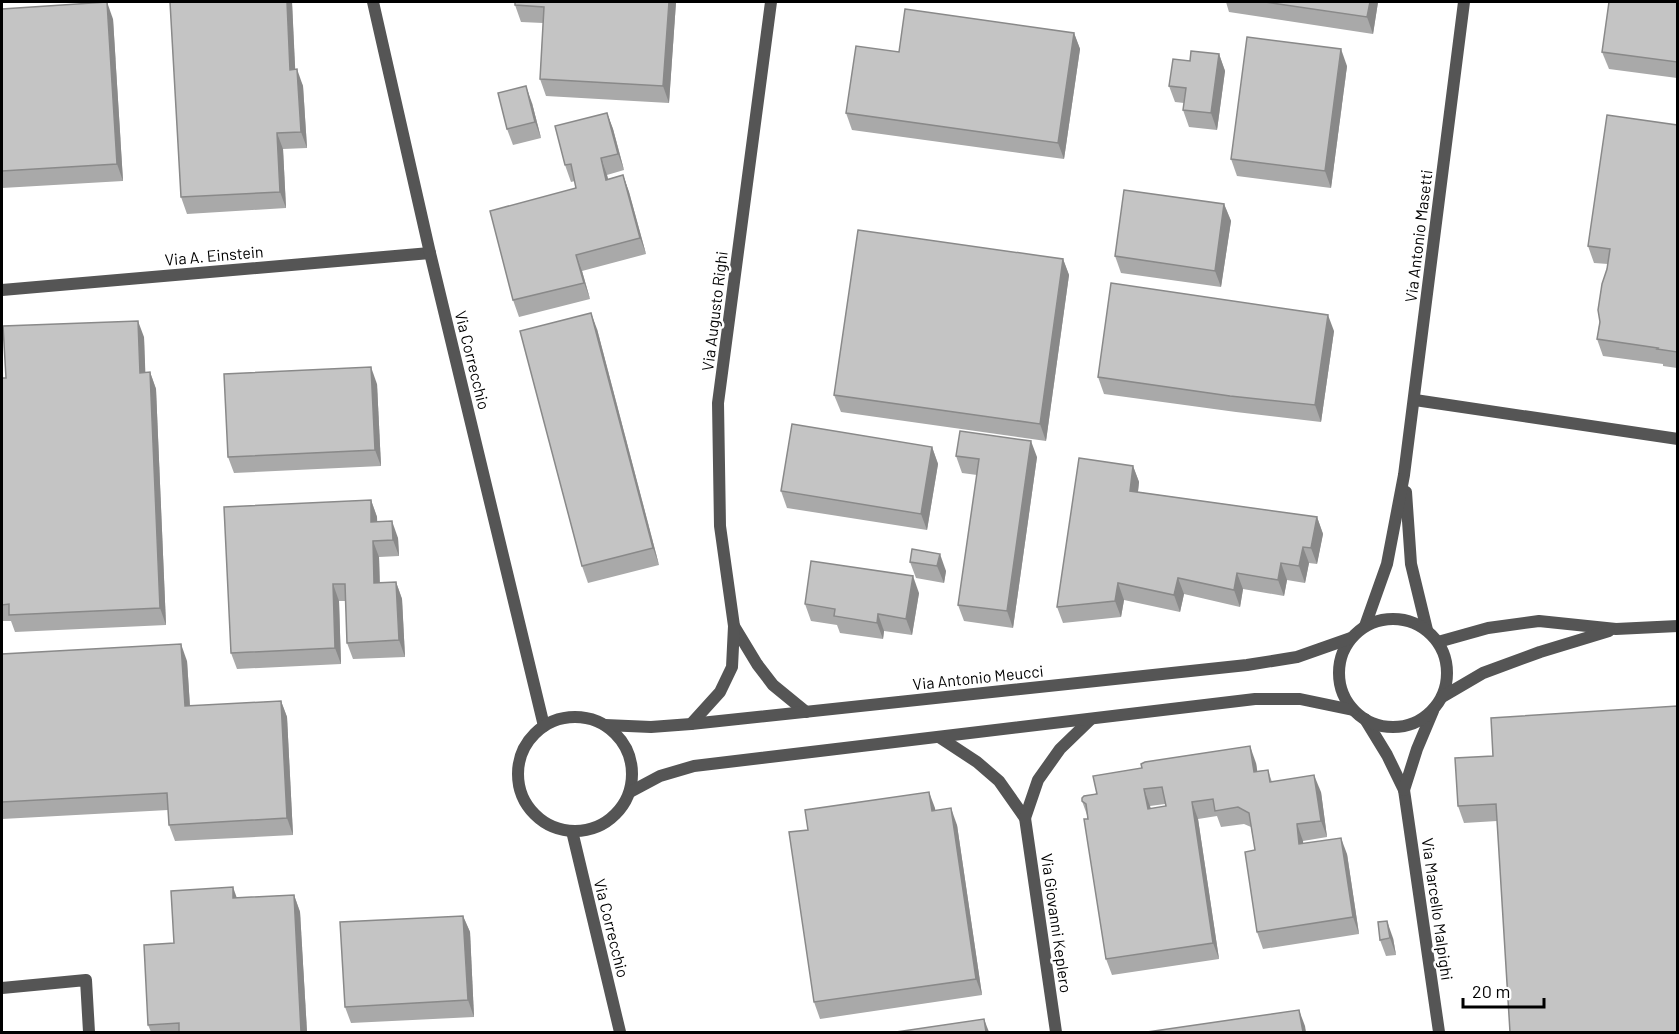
<svg xmlns="http://www.w3.org/2000/svg" width="1679" height="1034" font-family="Barlow,sans-serif">
<style>
.lines{fill:none;stroke-linecap:round;stroke-linejoin:round}
.service{stroke:#555;stroke-width:12}
.minor{stroke:#555;stroke-width:12}
.tertiary{stroke:#555;stroke-width:12}
.wall{fill:#a9a9a9;fill-rule:evenodd}
.shaded-wall{fill:#898989}
.building{fill:#c4c4c4;stroke:#898989;stroke-width:1.5;fill-rule:evenodd}
.labels{text-anchor:middle;dominant-baseline:central;stroke-width:5;stroke-linejoin:round;paint-order:stroke}
.street-label{font-size:16px;fill:#000;stroke:#fff}
</style>
<rect width="100%" height="100%" fill="#fff"/>
<g class="lines">
<polyline class="service" points="1415,400 1678,439"/>
<g class="minor">
<polyline points="2,290 430,253"/>
<polyline points="1406,492 1411,564 1427,630"/>
<polyline points="734,626 757,664 773,685 806,712"/>
<polyline points="1365,626 1387,564 1404,475 1464,2"/>
<polyline points="1365,719 1387,755 1404,790 1439,1032"/>
<polyline points="691,724 720,692 732,667 734,626 720,526 718,403 771,2"/>
<polyline points="939,737 977,762 999,781 1025,818 1056,1032"/>
<polyline points="1404,790 1417,749 1433,711"/>
<polyline points="1025,818 1038,780 1060,749 1091,719"/>
<polyline points="2,988 86,980 89,1032"/>
</g>
<g class="tertiary">
<polyline points="373,2 430,253 544,726"/>
<circle cx="1393" cy="673" r="54"/>
<polyline points="1438,642 1488,628 1539,621 1616,629 1678,626"/>
<polyline points="1442,697 1483,673 1540,652 1609,631"/>
<circle cx="575" cy="774" r="57"/>
<polyline points="605,725 651,727 691,724 1247,665 1297,657 1351,638"/>
<polyline points="630,792 660,776 694,766 1255,699 1300,699 1353,710"/>
<polyline points="572,831 620,1032"/>
</g>
</g>
<g class="wall">
<polygon points="170,2 292,2 295,70 303,86 307,148 283,149 286,208 187,214 181,197"/>
<polygon points="676,2 669,103 546,96 540,79 543,23 521,22 515,5"/>
<polygon points="1226,2 1378,2 1373,34 1229,12"/>
<polygon points="1677,2 1677,78 1609,69 1602,52"/>
<polygon points="2,9 113,19 123,181 2,188"/>
<polygon points="1074,33 1080,49 1064,159 852,130 846,113"/>
<polygon points="1219,54 1225,71 1217,130 1189,127 1183,110 1184,103 1175,102 1169,86 1190,61"/>
<polygon points="1347,66 1331,188 1237,176 1231,159"/>
<polygon points="532,103 541,138 513,145 507,129"/>
<polygon points="607,113 613,129 624,170 607,175 608,179 623,175 629,192 646,254 582,271 590,299 519,317 513,300 576,188 575,181 571,182 565,165"/>
<polygon points="1677,125 1677,368 1663,366 1663,364 1603,356 1597,339 1608,264 1594,263 1588,246"/>
<polygon points="1224,204 1231,221 1221,287 1121,273 1115,256"/>
<polygon points="1063,259 1069,275 1046,441 841,412 834,395"/>
<polygon points="597,329 659,565 588,583 582,566"/>
<polygon points="1334,331 1321,422 1236,412 1104,394 1098,377"/>
<polygon points="144,337 145,372 150,372 156,389 166,625 15,632 11,621 2,621 2,378 6,378"/>
<polygon points="377,384 381,466 234,473 228,457"/>
<polygon points="932,447 938,464 927,530 787,508 781,491"/>
<polygon points="956,456 1037,457 1013,628 964,621 958,605 977,475 962,473"/>
<polygon points="1133,466 1139,482 1138,492 1317,517 1323,534 1317,564 1309,563 1305,583 1287,580 1284,596 1243,589 1240,607 1184,594 1180,612 1124,600 1121,617 1063,623 1057,607"/>
<polygon points="371,500 377,517 377,522 398,538 399,556 379,557 380,583 396,582 402,599 405,657 353,659 347,643 346,601 339,601 341,664 237,669 231,653"/>
<polygon points="912,549 946,571 944,583 916,578 910,562"/>
<polygon points="919,593 912,635 884,631 883,639 840,633 837,625 811,621 805,604"/>
<polygon points="2,654 187,661 190,706 281,701 287,717 293,835 175,841 169,825 168,810 2,819"/>
<polygon points="1493,756 1497,821 1464,823 1458,806"/>
<path d="M1256 763 1257 771 1268 770 1272 782 1321 792 1327 837 1303 841V843L1347 854 1359 934 1263 949 1257 932 1255 850 1251 827 1244 824 1221 827 1217 816 1198 819 1219 959 1112 975 1106 959 1087 815 1082 801 1142 768ZM1165 804 1166 806 1151 809 1150 806Z"/>
<polygon points="935,808 935,810 957,825 982,995 820,1019 814,1002 808,830"/>
<polygon points="294,895 300,912 307,1032 151,1032 148,1025 174,943 237,898"/>
<polygon points="463,916 470,932 474,1017 351,1023 345,1007"/>
<polygon points="1393,938 1396,955 1386,956 1380,940"/>
</g>
<g class="shaded-wall">
<polygon points="107,2 113,19 123,181 117,164"/>
<polygon points="287,2 292,2 296,86 290,70"/>
<polygon points="669,2 676,2 669,103 663,86"/>
<polygon points="1370,2 1378,2 1373,34 1367,17"/>
<polygon points="1074,33 1080,49 1064,159 1058,143"/>
<polygon points="1341,49 1347,66 1331,188 1325,171"/>
<polygon points="1219,54 1225,71 1217,130 1211,113"/>
<polygon points="297,69 303,86 307,148 301,132"/>
<polygon points="526,86 532,103 541,138 535,122"/>
<polygon points="607,113 613,129 624,170 618,154"/>
<polygon points="277,133 283,149 286,208 280,192"/>
<polygon points="601,158 607,175 612,196 606,180"/>
<polygon points="623,175 629,192 646,254 640,238"/>
<polygon points="1224,204 1231,221 1221,287 1215,271"/>
<polygon points="576,255 582,271 590,299 584,283"/>
<polygon points="1063,259 1069,275 1046,441 1040,424"/>
<polygon points="591,313 597,329 659,565 653,548"/>
<polygon points="1328,315 1334,331 1321,422 1315,405"/>
<polygon points="138,321 144,337 146,389 140,373"/>
<polygon points="371,367 377,384 381,466 375,450"/>
<polygon points="150,372 156,389 166,625 160,608"/>
<polygon points="1031,441 1037,457 1013,628 1007,611"/>
<polygon points="932,447 938,464 927,530 921,514"/>
<polygon points="1133,466 1139,482 1136,508 1130,491"/>
<polygon points="371,500 377,517 378,538 371,522"/>
<polygon points="1317,517 1323,534 1317,564 1311,548"/>
<polygon points="392,521 398,538 399,556 393,540"/>
<polygon points="373,541 379,557 380,599 374,583"/>
<polygon points="1303,547 1309,563 1305,583 1299,566"/>
<polygon points="940,554 946,571 944,583 937,566"/>
<polygon points="1281,563 1287,580 1284,596 1278,580"/>
<polygon points="1237,573 1243,589 1240,607 1234,590"/>
<polygon points="913,576 919,593 912,635 906,619"/>
<polygon points="1178,578 1184,594 1180,612 1174,595"/>
<polygon points="396,582 402,599 405,657 399,640"/>
<polygon points="1118,583 1124,600 1121,617 1115,601"/>
<polygon points="333,584 339,601 341,664 335,648"/>
<polygon points="878,614 884,631 883,639 877,623"/>
<polygon points="181,644 187,661 191,723 185,706"/>
<polygon points="281,701 287,717 293,835 287,818"/>
<polygon points="1250,746 1256,763 1260,788 1254,772"/>
<polygon points="1314,775 1321,792 1327,837 1321,821"/>
<polygon points="1144,789 1150,806 1154,826 1148,809"/>
<polygon points="929,792 935,808 938,828 932,811"/>
<polygon points="1192,802 1198,819 1219,959 1213,943"/>
<polygon points="951,808 957,825 982,995 976,979"/>
<polygon points="1297,824 1303,841 1305,861 1299,844"/>
<polygon points="1341,838 1347,854 1359,934 1353,917"/>
<polygon points="233,887 239,904 233,898"/>
<polygon points="294,895 300,912 307,1032 301,1032"/>
<polygon points="463,916 470,932 474,1017 468,1000"/>
<polygon points="1387,921 1393,938 1396,955 1390,938"/>
<polygon points="1299,1010 1305,1026 1306,1032 1303,1032"/>
<polygon points="984,1019 989,1032 986,1032"/>
</g>
<g class="building">
<polygon points="107,2 117,164 2,171 2,9"/>
<polygon points="170,2 287,2 290,70 297,69 301,132 277,133 280,192 181,197"/>
<polygon points="515,2 669,2 663,86 540,79 544,7 515,5"/>
<polygon points="1265,2 1370,2 1367,17"/>
<polygon points="1609,2 1677,2 1677,62 1602,52"/>
<polygon points="905,9 1074,33 1058,143 846,113 856,46 899,52"/>
<polygon points="1247,37 1341,49 1325,171 1231,159"/>
<polygon points="1191,51 1219,54 1211,113 1183,110 1186,88 1169,86 1173,59 1190,61"/>
<polygon points="526,86 535,122 507,129 498,93"/>
<polygon points="607,113 618,154 601,158 606,180 623,175 640,238 576,255 584,283 513,300 490,211 576,188 571,164 565,165 555,126"/>
<polygon points="1607,115 1677,125 1677,352 1657,349 1658,348 1597,339 1600,322 1598,310 1602,284 1607,269 1610,249 1588,246"/>
<polygon points="1124,190 1224,204 1215,271 1115,256"/>
<polygon points="858,230 1063,259 1040,424 834,395"/>
<polygon points="1111,283 1328,315 1315,405 1230,396 1098,377"/>
<polygon points="591,313 653,548 582,566 520,331"/>
<polygon points="138,321 140,373 150,372 160,608 9,615 9,604 2,605 2,378 6,378 3,326"/>
<polygon points="371,367 375,450 228,457 224,374"/>
<polygon points="792,424 932,447 921,514 781,491"/>
<polygon points="960,431 1031,441 1007,611 958,605 979,459 956,456"/>
<polygon points="1079,458 1133,466 1130,491 1317,517 1311,548 1303,547 1299,566 1281,563 1278,580 1237,573 1234,590 1178,578 1174,595 1118,583 1115,601 1057,607"/>
<polygon points="371,500 371,522 392,521 393,540 373,541 374,583 396,582 399,640 347,643 345,584 333,584 335,648 231,653 224,507"/>
<polygon points="912,549 940,554 937,566 910,562"/>
<polygon points="811,561 913,576 906,619 878,614 877,623 834,616 835,609 805,604"/>
<polygon points="181,644 185,706 281,701 287,818 169,825 167,793 2,802 2,654"/>
<polygon points="1677,706 1677,1032 1510,1032 1496,804 1458,806 1455,758 1493,756 1491,718"/>
<path d="M1250 746 1254 772 1268 770 1270 782 1314 775 1321 821 1297 824 1299 844 1341 838 1353 917 1257 932 1245 852 1255 850 1249 813 1238 807 1215 811 1213 799 1192 802 1213 943 1106 959 1084 819H1088L1086 804 1082 801V798L1084 796 1097 794 1093 776 1142 768 1141 764 1145 762ZM1162 787 1166 806 1148 809 1144 789Z"/>
<polygon points="929,792 932,811 951,808 976,979 814,1002 789,832 808,830 805,810"/>
<polygon points="233,887 233,898 294,895 301,1032 179,1032 179,1023 148,1025 144,945 174,943 171,891"/>
<polygon points="463,916 468,1000 345,1007 340,922"/>
<polygon points="1387,921 1390,938 1380,940 1378,922"/>
<polygon points="1299,1010 1303,1032 1147,1032"/>
<polygon points="984,1019 986,1032 896,1032"/>
</g>
<g class="labels">
<g class="street-label">
<text transform="translate(1418 236) rotate(-83)">Via Antonio Masetti</text>
<text transform="translate(214 255) rotate(-5)">Via A. Einstein</text>
<text transform="translate(714 311) rotate(-83)">Via Augusto Righi</text>
<text transform="translate(473 360) rotate(76)">Via Correcchio</text>
<text transform="translate(978 677) rotate(-6)">Via Antonio Meucci</text>
<text transform="translate(1438 909) rotate(82)">Via Marcello Malpighi</text>
<text transform="translate(1057 923) rotate(82)">Via Giovanni Keplero</text>
<text transform="translate(612 928) rotate(76)">Via Correcchio</text>
</g>
</g>
<rect width="1679" height="1034" fill="none" stroke="#000000" stroke-width="6"/>
<path d="M1463 998v9h81v-9" fill="none" stroke="#000000" stroke-width="3"/>
<text x="1472" y="998" font-size="18" fill="#000000" stroke="#ffffff" stroke-width="4.5" paint-order="stroke">20 m</text>
</svg>
